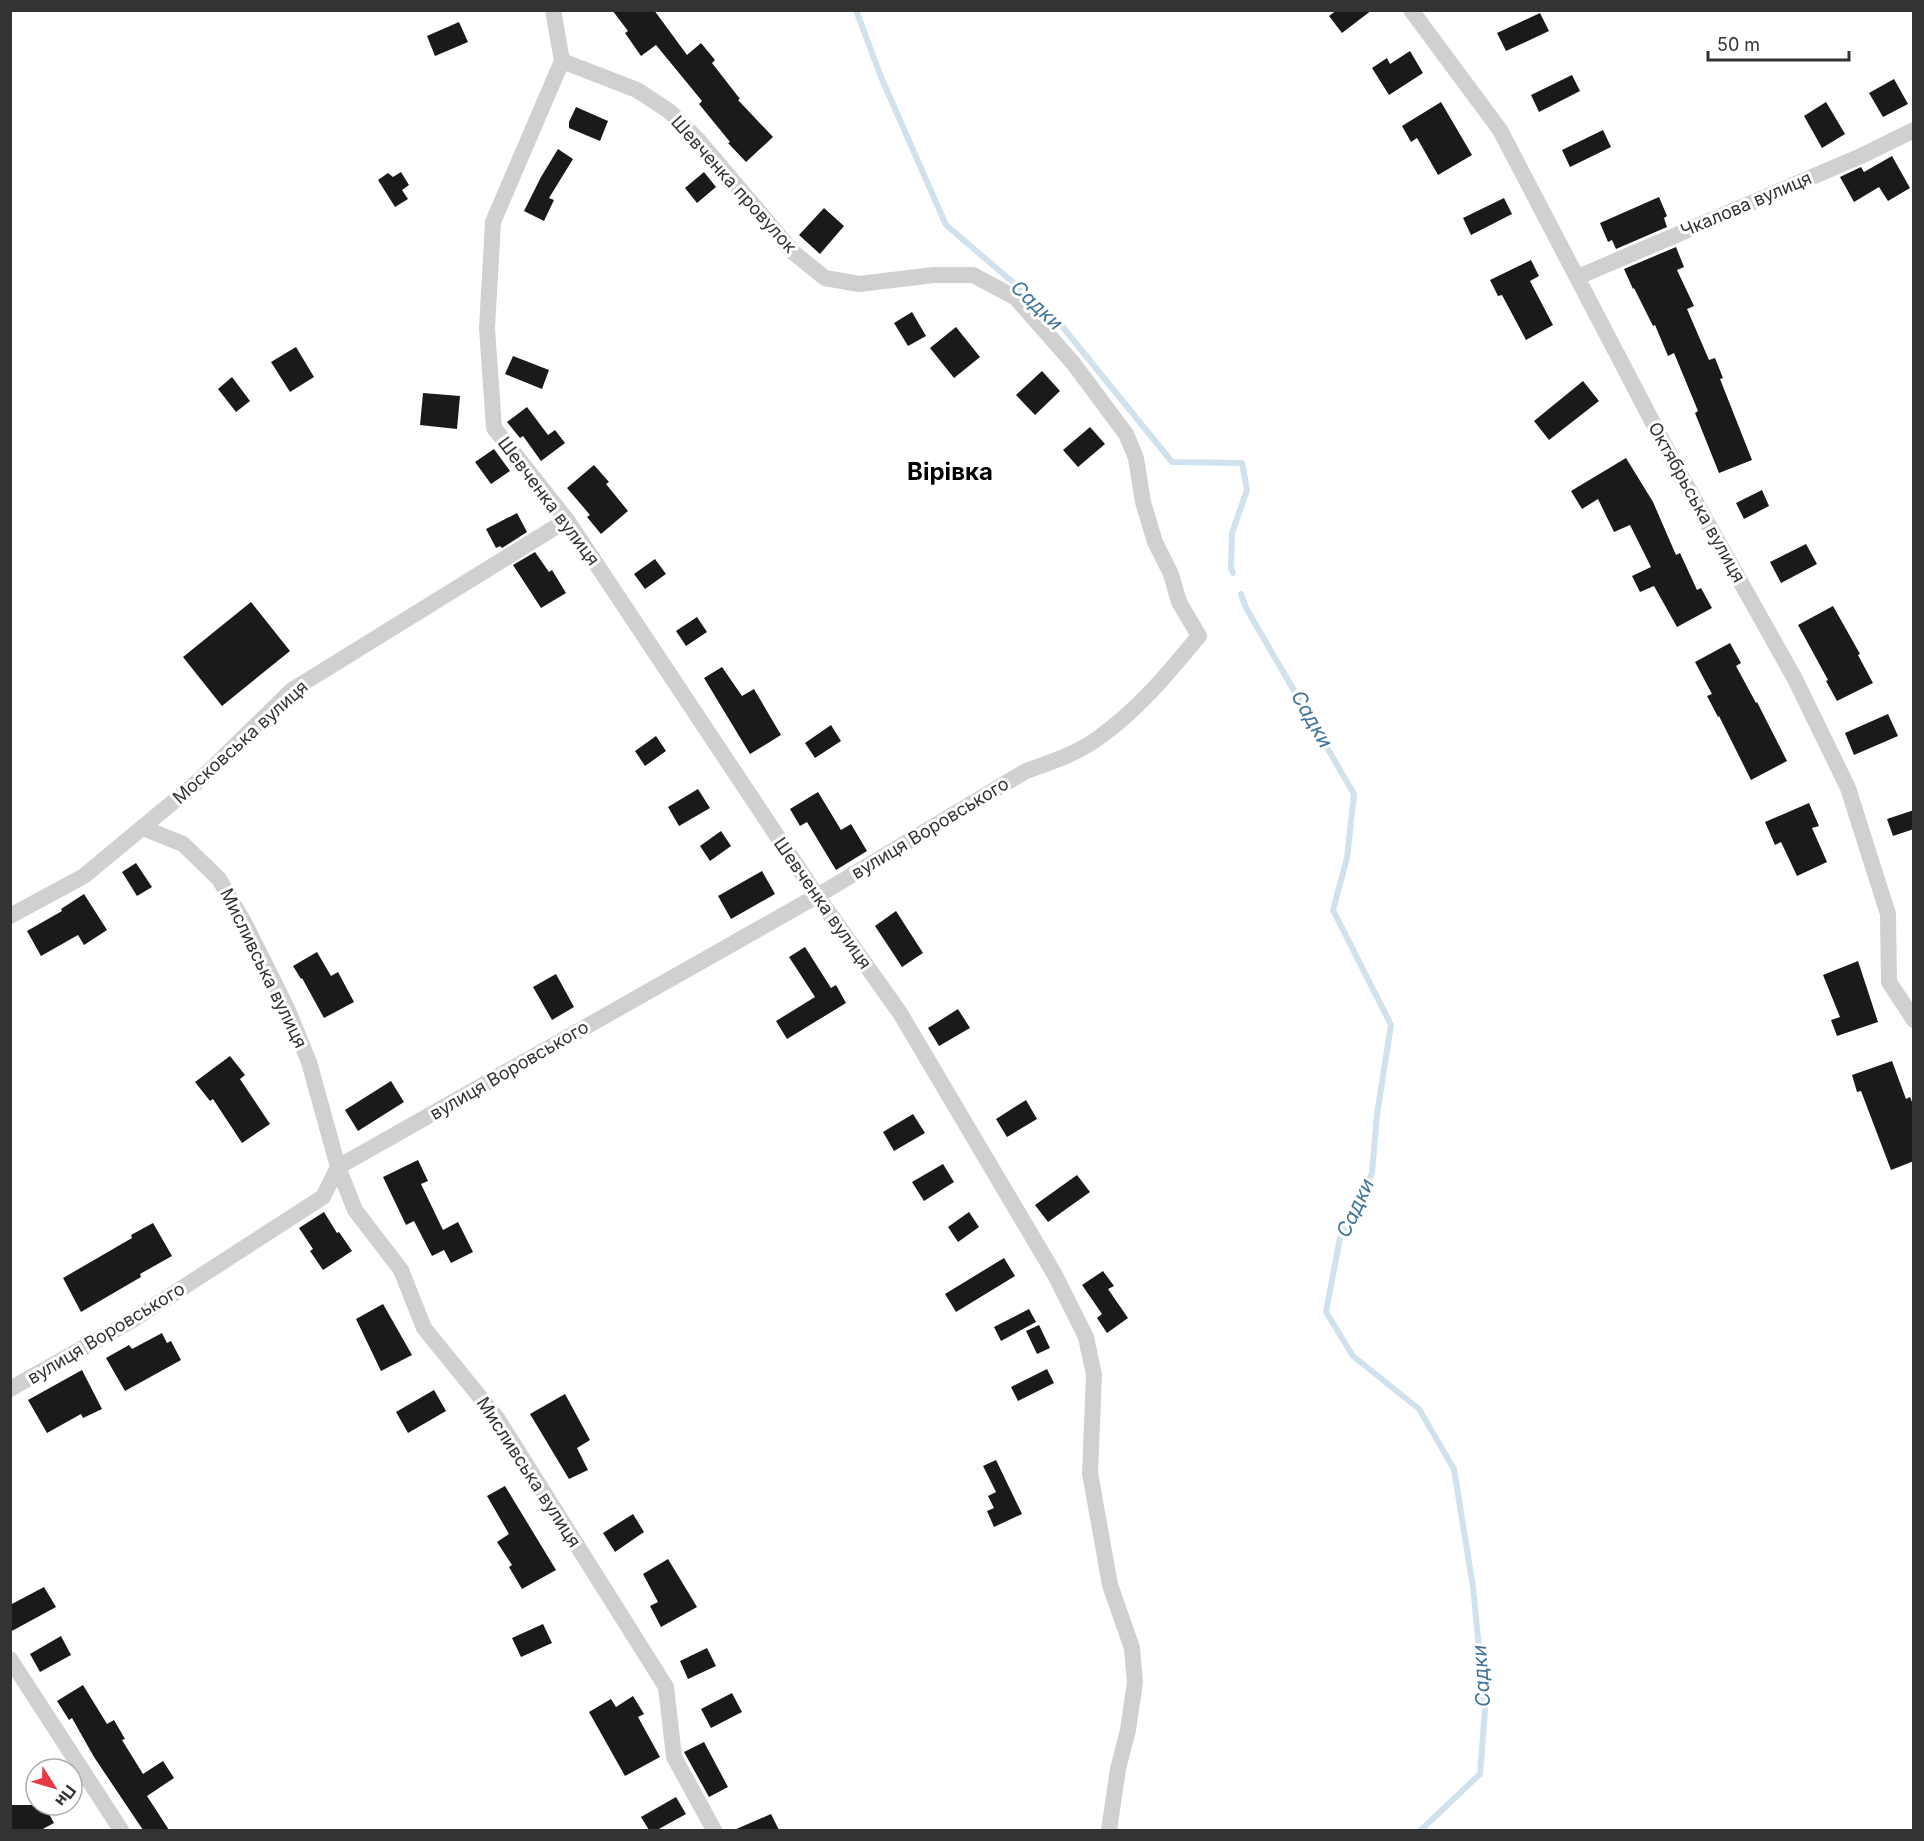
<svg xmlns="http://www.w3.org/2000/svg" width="1924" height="1841" font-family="Inter,sans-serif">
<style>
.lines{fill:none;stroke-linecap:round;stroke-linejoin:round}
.stream{stroke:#cfe2ee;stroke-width:6}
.building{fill:#1a1a1a}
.street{stroke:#d0d0d0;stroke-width:16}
.labels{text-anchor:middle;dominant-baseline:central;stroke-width:6;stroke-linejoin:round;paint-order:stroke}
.street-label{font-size:18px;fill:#333;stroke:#fff}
.water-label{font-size:20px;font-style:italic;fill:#3f7597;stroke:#fff}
.district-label{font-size:24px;font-weight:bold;fill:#000;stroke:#fff}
</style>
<rect width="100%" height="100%" fill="#fff"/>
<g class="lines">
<g class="stream">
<polyline points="856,10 881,77 946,225 1057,320 1172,462 1242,463 1247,490 1232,533 1231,568 1233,573"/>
<polyline points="1241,594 1246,608 1354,794 1347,858 1333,910 1391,1025 1377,1114 1372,1173 1340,1238 1326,1312 1353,1356 1419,1409 1454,1469 1473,1587 1485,1710 1480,1774 1421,1830"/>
</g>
</g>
<g class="building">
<polygon points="612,10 654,10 687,55 701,43 715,60 712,63 740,99 738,100 773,137 746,162 728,143 730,142 699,104 702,101 656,45 641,56 625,33 628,31"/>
<polygon points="1337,10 1372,10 1342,33 1329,16"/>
<polygon points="1540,13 1549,31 1506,51 1497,33"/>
<polygon points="459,22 468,42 435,56 427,36"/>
<polygon points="1410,51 1423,73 1389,95 1372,68 1387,58 1390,64"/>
<polygon points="1572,75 1580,91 1539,112 1531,95"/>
<polygon points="1894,79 1908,104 1883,117 1869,93"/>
<polygon points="1441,102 1472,155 1438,175 1417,138 1411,142 1402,126"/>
<polygon points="1826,102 1845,134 1822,148 1804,116"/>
<polygon points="576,107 608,121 600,141 569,128 569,122"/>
<polygon points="1603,130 1611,147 1570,167 1562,150"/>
<polygon points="558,149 573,159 549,198 554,200 544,221 524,211 541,177"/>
<polygon points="1892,156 1910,188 1888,201 1879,187 1854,202 1840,177 1861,167 1864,172"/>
<polygon points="401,172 409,185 402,190 408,199 395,207 378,180 388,173 393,177"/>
<polygon points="704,172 716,187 697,203 685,188"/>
<polygon points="1659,197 1667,216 1664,218 1667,227 1616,249 1612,240 1608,242 1600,223"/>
<polygon points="1504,198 1512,214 1471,235 1463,218"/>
<polygon points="824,208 844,226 820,254 799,235"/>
<polygon points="1676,247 1684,267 1677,270 1694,306 1687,309 1709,360 1715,358 1723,378 1720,379 1752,460 1719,473 1695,413 1698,411 1674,353 1668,356 1655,325 1653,326 1634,288 1633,289 1624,269"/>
<polygon points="1531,260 1539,276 1530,281 1553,325 1526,340 1502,295 1498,296 1490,280"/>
<polygon points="912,312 926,336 908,346 894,323"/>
<polygon points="956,327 980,357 954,378 930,348"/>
<polygon points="296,347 314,377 290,392 271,362"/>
<polygon points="513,356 549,370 542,389 505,374"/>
<polygon points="1042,371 1060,391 1035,415 1016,395"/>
<polygon points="232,377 250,401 236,412 218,389"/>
<polygon points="1583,381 1599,401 1549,440 1534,421"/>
<polygon points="423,393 460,396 457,429 420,425"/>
<polygon points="527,407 548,435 555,430 565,443 541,461 523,436 520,438 507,422"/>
<polygon points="1090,427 1105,444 1078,467 1063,450"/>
<polygon points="494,449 510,471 491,484 475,462"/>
<polygon points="1626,458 1653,502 1676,555 1680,553 1697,590 1701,588 1712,608 1677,627 1654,586 1640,592 1632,576 1651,567 1630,525 1614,532 1598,499 1582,509 1571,491"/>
<polygon points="594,465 609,482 606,484 628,511 601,534 587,517 590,515 567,488"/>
<polygon points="1762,490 1769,506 1744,519 1736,503"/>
<polygon points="517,513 527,532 502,548 500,546 496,548 486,529"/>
<polygon points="1806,544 1817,564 1781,583 1770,562"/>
<polygon points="535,552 549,572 552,570 566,593 541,608 513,565"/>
<polygon points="655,559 666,574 645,589 634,574"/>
<polygon points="251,602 290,651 222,706 183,657"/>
<polygon points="1833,606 1860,654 1858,655 1873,683 1837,701 1826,681 1828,680 1798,625"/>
<polygon points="697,617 707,632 686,646 676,631"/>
<polygon points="1730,643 1741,663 1736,666 1756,703 1757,702 1787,761 1751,780 1719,716 1718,717 1707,696 1712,694 1695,662"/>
<polygon points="722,667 742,696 754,689 781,735 750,754 704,678"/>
<polygon points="1888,714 1898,736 1854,755 1845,733"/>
<polygon points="831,725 841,741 815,758 805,743"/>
<polygon points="656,736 666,751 645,766 635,751"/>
<polygon points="698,789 710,808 679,826 668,807"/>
<polygon points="818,792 841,830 851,824 867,851 836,870 807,822 800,826 790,809"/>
<polygon points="1809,803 1819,826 1812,828 1827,862 1797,876 1781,842 1775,845 1765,822"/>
<polygon points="1914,810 1914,829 1893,836 1887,819"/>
<polygon points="721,831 731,846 710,861 700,846"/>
<polygon points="136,863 152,887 137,896 122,872"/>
<polygon points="762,871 775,894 731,919 718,896"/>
<polygon points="84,894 107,930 84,945 78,935 41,956 27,931 62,911 61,909"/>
<polygon points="896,911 923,953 902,967 875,926"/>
<polygon points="805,947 831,988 836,985 846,1003 787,1039 776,1021 815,997 789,957"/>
<polygon points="317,952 331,976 338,972 354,1002 324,1018 302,978 301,979 293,966"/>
<polygon points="1858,961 1878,1022 1837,1036 1831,1020 1840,1017 1823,975"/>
<polygon points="556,974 574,1007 552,1020 533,987"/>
<polygon points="958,1009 970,1028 939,1046 928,1028"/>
<polygon points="230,1056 245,1075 240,1079 270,1124 242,1143 213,1099 210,1101 195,1082"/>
<polygon points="1892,1061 1906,1099 1910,1097 1914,1107 1914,1161 1891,1170 1861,1091 1857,1092 1852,1075"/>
<polygon points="391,1081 404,1102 358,1131 345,1110"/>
<polygon points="1026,1100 1037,1119 1007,1137 996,1119"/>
<polygon points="913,1114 925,1133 894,1151 883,1132"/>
<polygon points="418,1160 428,1181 421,1184 443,1230 458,1222 473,1252 451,1263 444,1250 432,1256 414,1221 406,1225 383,1177"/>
<polygon points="943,1164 954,1182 924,1201 912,1182"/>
<polygon points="1077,1175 1090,1192 1048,1222 1035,1205"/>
<polygon points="324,1212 337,1233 339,1232 352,1251 323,1270 310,1251 313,1249 299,1228"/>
<polygon points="969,1212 979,1227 958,1242 948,1227"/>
<polygon points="153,1223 172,1256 140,1274 141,1277 81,1312 63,1278 132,1238 131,1235"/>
<polygon points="1004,1258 1015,1276 956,1312 945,1294"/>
<polygon points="1103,1271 1114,1286 1108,1289 1128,1318 1107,1333 1097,1318 1102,1314 1082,1285"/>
<polygon points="383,1304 412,1355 381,1371 356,1319"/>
<polygon points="1029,1309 1036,1322 1001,1341 994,1327"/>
<polygon points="1039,1325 1050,1348 1037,1354 1026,1331"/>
<polygon points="162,1333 167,1343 171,1341 181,1360 125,1391 106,1358 129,1345 132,1349"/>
<polygon points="1047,1369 1054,1383 1018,1401 1011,1387"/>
<polygon points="82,1370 102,1409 83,1418 81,1414 47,1433 28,1400"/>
<polygon points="434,1390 446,1411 408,1433 396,1412"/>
<polygon points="565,1394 590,1440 577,1448 588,1470 569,1479 530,1414"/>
<polygon points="996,1460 1022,1514 994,1527 987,1511 994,1508 988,1496 996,1492 983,1466"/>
<polygon points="505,1486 556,1570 522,1589 509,1567 512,1565 497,1542 509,1534 487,1496"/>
<polygon points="633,1514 644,1532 615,1552 603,1533"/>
<polygon points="668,1559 697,1607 661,1627 650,1606 658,1602 643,1574"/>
<polygon points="44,1587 56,1607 10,1632 10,1605"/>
<polygon points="543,1624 552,1643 521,1657 512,1638"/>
<polygon points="61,1636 71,1655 40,1672 30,1654"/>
<polygon points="707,1648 716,1666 688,1679 680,1661"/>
<polygon points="83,1685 107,1724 114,1720 125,1739 122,1740 143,1774 163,1761 174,1778 147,1796 169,1830 143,1830 94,1757 72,1718 69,1720 57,1701"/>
<polygon points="732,1693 742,1712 711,1728 701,1709"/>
<polygon points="633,1696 644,1714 638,1717 660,1757 625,1776 589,1712 611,1699 616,1707"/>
<polygon points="704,1742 728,1787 709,1797 684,1752"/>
<polygon points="676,1797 686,1814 657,1830 649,1830 641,1817"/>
<polygon points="10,1805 44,1805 54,1823 41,1830 10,1830"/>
<polygon points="771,1814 779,1830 734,1830"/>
</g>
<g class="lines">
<g class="street">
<polyline points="553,10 562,61 493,222 487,328 494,428 567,520 817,896 900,1013 1055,1275 1086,1337 1094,1375 1090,1473 1110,1585 1132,1648 1135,1682 1128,1730 1118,1769 1109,1830"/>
<polyline points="1411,10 1500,130 1675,465 1795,679 1848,788 1888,914 1889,982 1914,1020"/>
<polyline points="1578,277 1861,156 1914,130"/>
<polyline points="143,828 183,844 219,879 245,924 287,1008 309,1062 338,1167 355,1210 401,1270 424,1328 497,1418 666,1687 674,1757 714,1830"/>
<polyline points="10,916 84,876 202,778 292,690 567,520"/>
<path d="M10 1389 131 1321 323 1197 338 1167 817 896 1026 771C1052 762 1079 753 1101 736 1139 709 1169 672 1199 636L1179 602 1171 574 1155 542 1143 502 1136 458 1126 434 1073 363 1016 298 973 275H934L859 284 825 278 794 253 699 141 669 111 637 90 562 61"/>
<polyline points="10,1659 121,1830"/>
</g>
</g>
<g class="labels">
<g class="street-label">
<text transform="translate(734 184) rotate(48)">Шевченка провулок</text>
<text transform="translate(1746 204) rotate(-23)">Чкалова вулиця</text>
<text transform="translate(549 501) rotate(53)">Шевченка вулиця</text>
<text transform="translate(1697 502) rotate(61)">Октябрьська вулиця</text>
<text transform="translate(240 742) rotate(-42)">Московська вулиця</text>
<text transform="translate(930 828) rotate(-31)">вулиця Воровського</text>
<text transform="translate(823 903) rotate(55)">Шевченка вулиця</text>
<text transform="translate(264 968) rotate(64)">Мисливська вулиця</text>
<text transform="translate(509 1070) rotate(-30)">вулиця Воровського</text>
<text transform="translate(106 1333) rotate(-31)">вулиця Воровського</text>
<text transform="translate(529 1472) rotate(57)">Мисливська вулиця</text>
</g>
<g class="water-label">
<text transform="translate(1037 305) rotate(43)">Садки</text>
<text transform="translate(1312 719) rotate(60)">Садки</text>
<text transform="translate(1355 1208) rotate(-65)">Садки</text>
<text transform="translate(1481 1676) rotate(-94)">Садки</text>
</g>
<g class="district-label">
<text x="950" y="471">Вірівка</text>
</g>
</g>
<rect width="1924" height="1841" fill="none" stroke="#333333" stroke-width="24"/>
<g transform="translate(54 1787) rotate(127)"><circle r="28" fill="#ffffff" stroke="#adadad" stroke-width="1.5"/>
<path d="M0-4.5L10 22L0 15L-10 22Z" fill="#e63946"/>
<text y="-9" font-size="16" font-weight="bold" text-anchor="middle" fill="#333333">Пн</text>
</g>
<path d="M1708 51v9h141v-9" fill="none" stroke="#333333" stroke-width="3"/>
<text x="1717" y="51" font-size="18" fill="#333333" stroke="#ffffff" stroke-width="4.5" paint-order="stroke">50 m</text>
</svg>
